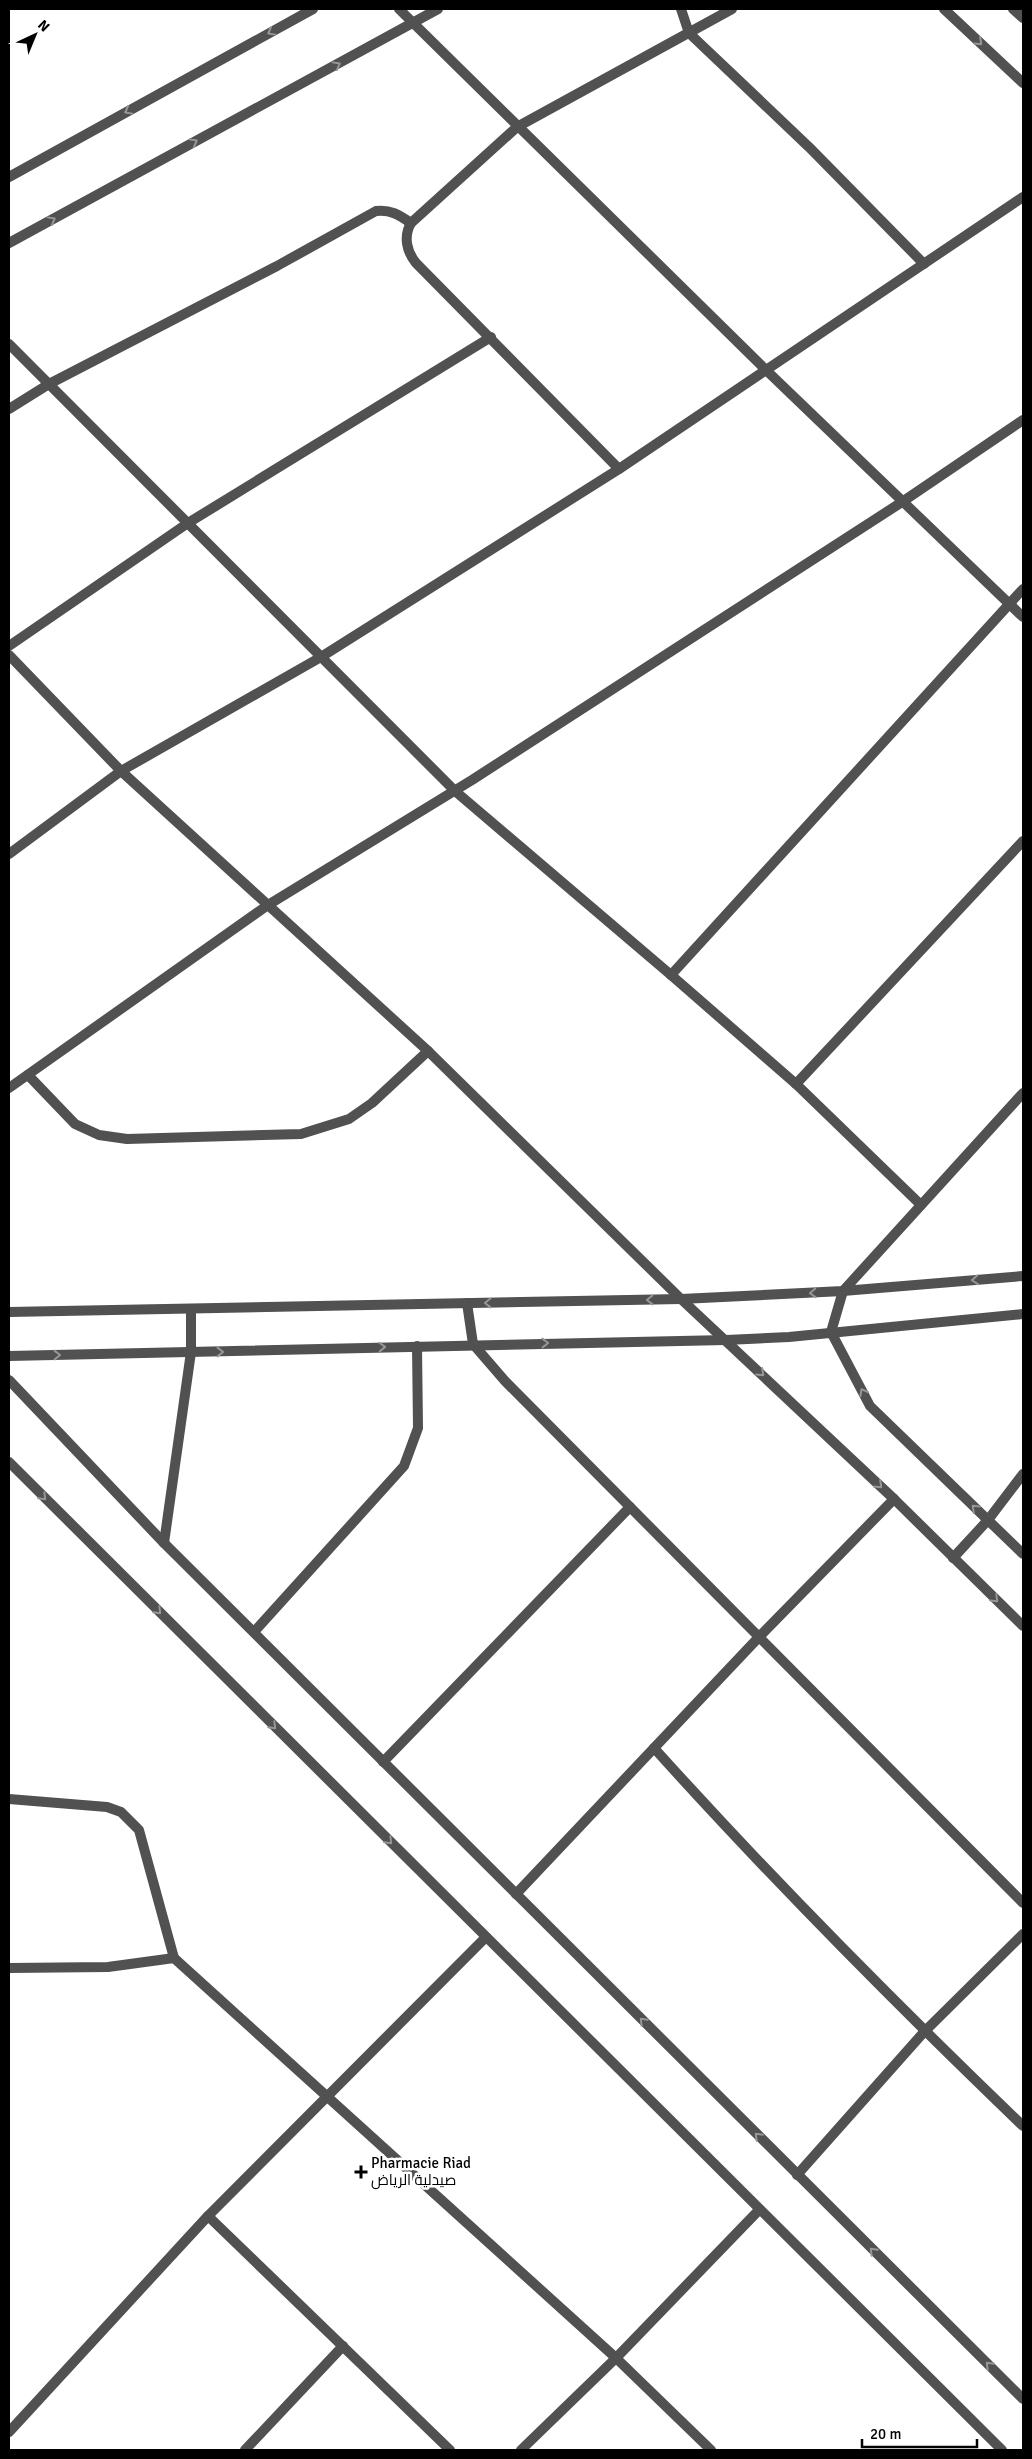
<svg xmlns="http://www.w3.org/2000/svg" width="1032" height="2459" font-family="Signika,Cairo,sans-serif">
<style>
.lines{fill:none;stroke-linecap:round;stroke-linejoin:round}
.street{stroke:#515151;stroke-width:10}
.oneway{stroke:#979797}
.poi-dot{fill:#000;stroke:#fff;stroke-width:2}
.labels{text-anchor:middle;dominant-baseline:central;stroke-width:5;stroke-linejoin:round;paint-order:stroke}
.poi-label{font-size:15px;fill:#000;stroke:#fff;text-anchor:start}
</style>
<rect width="100%" height="100%" fill="#fff"/>
<g class="lines">
<g class="street">
<polyline points="399,9 767,371 1023,617"/>
<polyline points="681,9 689,33 809,147 924,264"/>
<polyline points="944,9 1023,83"/>
<polyline points="1013,9 1023,18"/>
<polyline points="9,177 313,9"/>
<polyline points="9,243 438,9"/>
<polyline points="9,344 455,791 671,975 796,1084 921,1205"/>
<path d="M9 409 49 384 277 266 376 211C390 209 399 215 411 223"/>
<path d="M619 469 416 263C407 252 403 237 411 223L517 127 732 9"/>
<polyline points="9,646 188,523 491,337"/>
<polyline points="9,655 121,771 428,1051 681,1299 894,1499 1023,1626"/>
<polyline points="9,854 121,771 321,657 619,469 1023,197"/>
<polyline points="671,975 1023,589"/>
<polyline points="28,1075 75,1124 99,1135 127,1139 301,1134 349,1119 372,1103 428,1051"/>
<polyline points="796,1084 1023,841"/>
<polyline points="9,1088 268,905 472,780 902,502 1023,420"/>
<polyline points="1023,1093 843,1291 831,1332 870,1406 1023,1554"/>
<polyline points="467,1303 473,1344 505,1381 1023,1903"/>
<polyline points="9,1312 681,1299 843,1291 1023,1276"/>
<polyline points="9,1356 726,1340 789,1337 1023,1314"/>
<polyline points="9,1380 164,1543 1023,2399"/>
<polyline points="9,1462 1002,2450"/>
<polyline points="164,1543 191,1352 191,1309"/>
<polyline points="953,1558 988,1520 1023,1474"/>
<polyline points="254,1632 404,1466 418,1428 417,1346"/>
<path d="M654 1748C772 1879 896 2004 1023 2126"/>
<polyline points="383,1762 630,1507"/>
<polyline points="9,1799 107,1807 121,1812 139,1830 174,1958"/>
<polyline points="516,1894 759,1637 894,1499"/>
<polyline points="9,1968 108,1967 174,1958 616,2358 711,2450"/>
<polyline points="797,2175 924,2032 1023,1934"/>
<polyline points="208,2216 450,2450"/>
<polyline points="9,2432 208,2216 486,1937"/>
<polyline points="245,2450 343,2346"/>
<polyline points="521,2450 616,2358 759,2210"/>
</g>
</g>
<defs><path id="oneway-chevron" d="M-2-3.5L2.5 0L-2 3.5" fill="none" stroke-width="1.6" stroke-linecap="round" stroke-linejoin="round" transform="scale(1.25)"/></defs>
<g class="oneway">
<use href="#oneway-chevron" transform="translate(271 32) rotate(151)"/>
<use href="#oneway-chevron" transform="translate(979 42) rotate(43)"/>
<use href="#oneway-chevron" transform="translate(337 65) rotate(-29)"/>
<use href="#oneway-chevron" transform="translate(128 111) rotate(151)"/>
<use href="#oneway-chevron" transform="translate(194 142) rotate(-29)"/>
<use href="#oneway-chevron" transform="translate(52 220) rotate(-29)"/>
<use href="#oneway-chevron" transform="translate(975 1280) rotate(175)"/>
<use href="#oneway-chevron" transform="translate(813 1293) rotate(177)"/>
<use href="#oneway-chevron" transform="translate(650 1300) rotate(179)"/>
<use href="#oneway-chevron" transform="translate(488 1303) rotate(179)"/>
<use href="#oneway-chevron" transform="translate(545 1343) rotate(-1)"/>
<use href="#oneway-chevron" transform="translate(382 1347) rotate(-2)"/>
<use href="#oneway-chevron" transform="translate(220 1352)"/>
<use href="#oneway-chevron" transform="translate(57 1355) rotate(-1)"/>
<use href="#oneway-chevron" transform="translate(761 1373) rotate(43)"/>
<use href="#oneway-chevron" transform="translate(863 1392) rotate(-118)"/>
<use href="#oneway-chevron" transform="translate(879 1485) rotate(43)"/>
<use href="#oneway-chevron" transform="translate(43 1497) rotate(45)"/>
<use href="#oneway-chevron" transform="translate(975 1508) rotate(-136)"/>
<use href="#oneway-chevron" transform="translate(995 1599) rotate(44)"/>
<use href="#oneway-chevron" transform="translate(158 1611) rotate(45)"/>
<use href="#oneway-chevron" transform="translate(273 1726) rotate(45)"/>
<use href="#oneway-chevron" transform="translate(389 1841) rotate(45)"/>
<use href="#oneway-chevron" transform="translate(643 2021) rotate(-135)"/>
<use href="#oneway-chevron" transform="translate(758 2136) rotate(-135)"/>
<use href="#oneway-chevron" transform="translate(873 2251) rotate(-135)"/>
<use href="#oneway-chevron" transform="translate(989 2365) rotate(-135)"/>
</g>
<path class="poi-dot" d="M358.5 2164.5h5v5h5v5h-5v5h-5v-5h-5v-5h5z"/>
<g class="labels">
<g class="poi-label">
<text x="371" y="2163">Pharmacie Riad<tspan x="371" dy="17">صيدلية الرياض</tspan></text>
</g>
</g>
<rect width="1032" height="2459" fill="none" stroke="#000000" stroke-width="20"/>
<g transform="translate(35 35) rotate(44)" stroke="#ffffff" stroke-width="4" paint-order="stroke">
<path d="M0-4L9 19L0 12L-9 19Z" fill="#000000"/>
<text y="-8" font-size="14" font-weight="bold" text-anchor="middle" fill="#000000">N</text>
</g>
<path d="M862 2439v8h115v-8" fill="none" stroke="#000000" stroke-width="2.5"/>
<text x="870" y="2439" font-size="15" fill="#000000" stroke="#ffffff" stroke-width="4" paint-order="stroke">20 m</text>
</svg>
